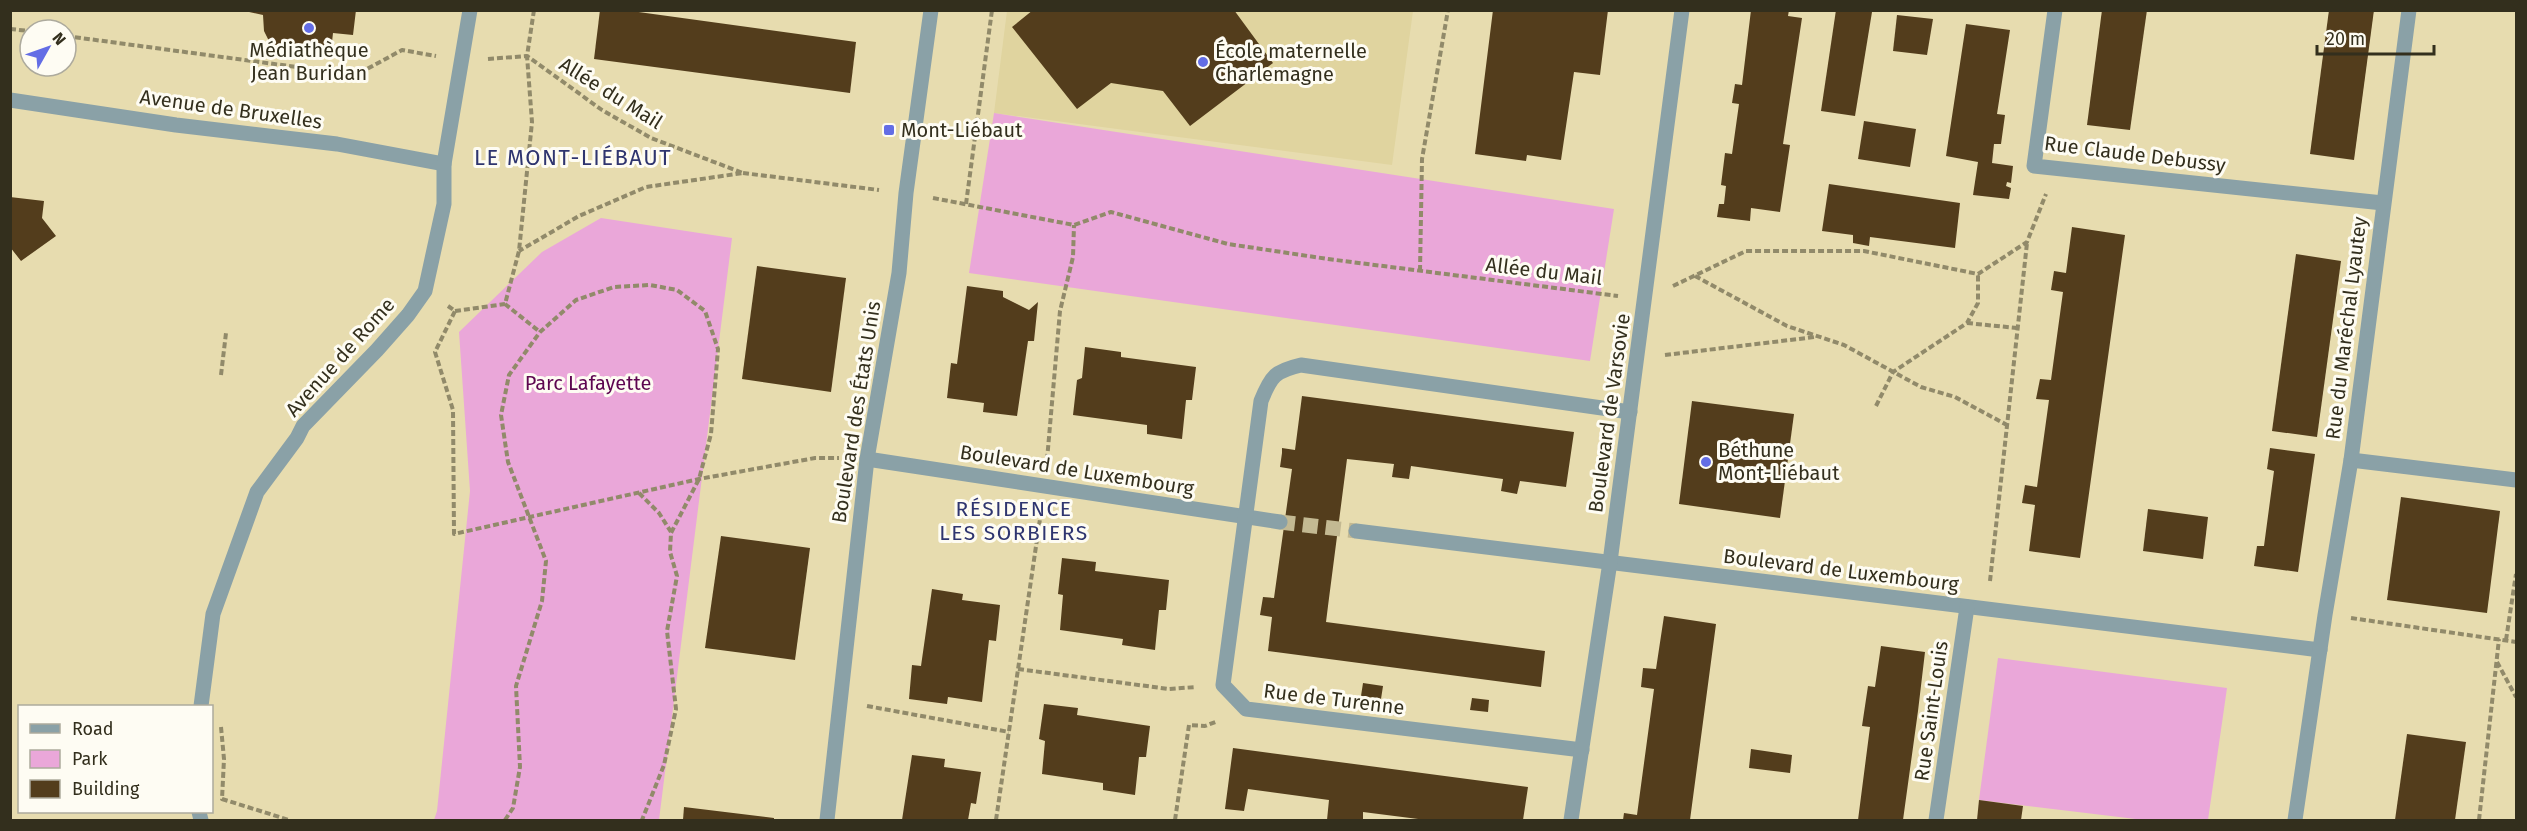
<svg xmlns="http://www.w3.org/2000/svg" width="2527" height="831" font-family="'Fira Sans',sans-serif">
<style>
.built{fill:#e0d49f}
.green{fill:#eaa7d9}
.building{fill:#533d1c}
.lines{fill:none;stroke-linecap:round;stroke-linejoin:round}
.minor-tunnel{stroke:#c3b992;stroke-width:15;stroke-dasharray:15 8;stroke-linecap:butt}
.path{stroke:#918a6a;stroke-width:4;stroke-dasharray:6 3;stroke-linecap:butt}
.minor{stroke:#8aa1a7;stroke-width:15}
.poi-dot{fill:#636de5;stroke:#fefcf3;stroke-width:2}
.labels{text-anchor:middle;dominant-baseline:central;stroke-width:6;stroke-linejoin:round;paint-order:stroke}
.poi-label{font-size:20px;fill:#332f1d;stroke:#fefcf3;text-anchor:start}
.street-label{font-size:20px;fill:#332f1d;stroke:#fefcf3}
.park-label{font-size:20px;fill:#5d0650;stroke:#fefcf3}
.neighbourhood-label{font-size:21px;letter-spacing:1.5px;fill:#2f356f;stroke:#fefcf3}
.quarter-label{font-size:22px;letter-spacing:1.5px;fill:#2f356f;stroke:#fefcf3}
</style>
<rect width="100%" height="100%" fill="#e7dcaf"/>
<polygon class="built" points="1007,11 1413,11 1392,165 994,113"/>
<g class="green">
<polygon points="994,113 1614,209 1590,361 969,273"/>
<polygon points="601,218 732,238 659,820 434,820 437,811 470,491 459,332 542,252"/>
<polygon points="1998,658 2227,688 2208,820 2144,820 1979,800"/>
</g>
<g class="building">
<polygon points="240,10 356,10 353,35 333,33 331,51 307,47 288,49 270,43 264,31 263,15"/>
<polygon points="600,10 624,10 856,42 850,93 594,59"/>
<polygon points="1033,10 1234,10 1273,63 1190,126 1163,91 1111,83 1077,109 1012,27"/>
<polygon points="1493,10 1608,10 1600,75 1574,72 1561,160 1527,155 1526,161 1475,154"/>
<polygon points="1751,10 1789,10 1788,16 1802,18 1783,144 1790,145 1780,212 1751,208 1750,221 1717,217 1719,204 1724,204 1726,186 1721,185 1725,153 1732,154 1739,104 1732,103 1735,84 1742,85"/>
<polygon points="1836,10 1872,12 1855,116 1821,111"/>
<polygon points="2102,10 2147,10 2130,130 2087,125"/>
<polygon points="2329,10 2374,10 2354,160 2310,154"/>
<polygon points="1897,15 1933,19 1927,55 1893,51"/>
<polygon points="1966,24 2010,30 1997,114 2005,115 2001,144 1994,144 1992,163 2013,166 2011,183 2007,182 2006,186 2011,188 2009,199 1973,195 1978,162 1946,156"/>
<polygon points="1864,121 1916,129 1910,167 1858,159"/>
<polygon points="1829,184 1960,203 1955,248 1870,237 1869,246 1853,243 1853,235 1822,231"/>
<polygon points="10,197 44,201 42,218 56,236 21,261 10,247"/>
<polygon points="2072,227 2125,235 2080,558 2029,551 2035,505 2022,503 2025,485 2037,487 2049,400 2036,399 2040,379 2051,380 2063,292 2051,290 2054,271 2066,273"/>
<polygon points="2296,254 2341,261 2317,437 2272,431"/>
<polygon points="757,266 846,278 831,392 742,379"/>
<polygon points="967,286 1003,291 1003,297 1029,310 1038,302 1034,341 1028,341 1017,416 983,412 984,403 947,398 951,363 957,364"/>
<polygon points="1085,347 1121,352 1121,357 1196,367 1192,400 1186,400 1182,439 1147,434 1147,425 1073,415 1077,380 1082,378"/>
<polygon points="1302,396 1574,432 1566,487 1520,481 1517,494 1501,491 1503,479 1411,466 1409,479 1392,477 1394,464 1347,459 1328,606 1326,622 1545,651 1541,687 1268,651 1272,617 1260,615 1263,597 1274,598 1292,469 1280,467 1282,453 1282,448 1295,450"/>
<polygon points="1692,401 1794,414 1780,518 1679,504"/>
<polygon points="2270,448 2315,454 2298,572 2254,566 2257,546 2264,546 2274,471 2267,469"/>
<polygon points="2401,497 2500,511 2487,613 2387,600"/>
<polygon points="2148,509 2208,517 2203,559 2143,551"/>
<polygon points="721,536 810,548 795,660 705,648"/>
<polygon points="1062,558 1096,562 1095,571 1169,580 1166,610 1159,610 1155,650 1122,645 1123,639 1060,630 1063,595 1058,594"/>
<polygon points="932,589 963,594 962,600 1000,605 996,641 989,640 982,702 948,697 947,704 909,699 912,665 921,666"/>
<polygon points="1664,616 1716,624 1690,820 1623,820 1624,813 1637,815 1654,689 1641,687 1643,668 1656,669"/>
<polygon points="1881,646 1925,652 1918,711 1903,820 1858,820 1870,727 1862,726 1868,686 1875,687"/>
<polygon points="1363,683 1383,686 1381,699 1361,696"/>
<polygon points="1472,698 1489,700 1488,712 1470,710"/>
<polygon points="1044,704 1078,708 1077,715 1150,726 1146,757 1139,757 1135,795 1103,790 1103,783 1042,774 1045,741 1039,739"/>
<polygon points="2407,734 2466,742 2455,820 2395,820"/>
<polygon points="1233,748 1528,787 1523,820 1426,820 1363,812 1363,820 1327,820 1329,800 1248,789 1244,811 1225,809"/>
<polygon points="1751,749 1792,755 1790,773 1749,768"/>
<polygon points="912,755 945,759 944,767 981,772 976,804 971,803 968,820 902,820"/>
<polygon points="1979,800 2023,806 2021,820 1977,820"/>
<polygon points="684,807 774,818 774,820 683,820"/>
</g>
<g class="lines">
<polyline class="minor-tunnel" points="1280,522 1356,531"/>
<g class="path">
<polyline points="534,10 527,56 532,122 519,251 505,304 540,332"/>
<polyline points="10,29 30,31"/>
<polyline points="66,36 356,75 402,50 436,56"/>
<polyline points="488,59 527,56 602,110 651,138 743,173 646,187 579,216 519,251"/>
<polyline points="743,173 879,190"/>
<polyline points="933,198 1074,225 1111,212 1228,244 1328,259 1618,296"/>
<polyline points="966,204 992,10"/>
<polyline points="1420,271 1422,159 1448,10"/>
<polyline points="1695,276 1787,326 1844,345 1921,387 1955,397 2007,425"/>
<polyline points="1673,286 1746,251 1864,251 1978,274 2027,242 2046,194"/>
<polyline points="448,306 455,311 435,352 453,410 454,534 699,479 815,458 839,458"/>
<polyline points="455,311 505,304"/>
<polyline points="1967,323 2017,328"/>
<polyline points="1665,355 1815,337"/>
<polyline points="221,375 226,333"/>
<polyline points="1876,406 1893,372 1967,323 1978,303 1978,274"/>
<polyline points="1047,460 1060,311 1073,257 1074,225"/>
<polyline points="639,493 659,513 671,532"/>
<polyline points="1990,581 2027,243"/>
<polyline points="2351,618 2516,642"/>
<polyline points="2506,640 2516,574"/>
<polyline points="2497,662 2516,697"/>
<polyline points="1018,669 1169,689 1196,687"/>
<polyline points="867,706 1009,732"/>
<polyline points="221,727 224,759 222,799 289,820"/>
<polyline points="505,820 513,808 520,767 516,686 542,601 546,561 508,462 501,415 509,375 540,332 576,300 614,287 650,285 677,290 705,311 718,349 711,434 699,479 671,533 670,552 677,576 667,631 676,709 664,765 642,820"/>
<polyline points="996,820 1041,512"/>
<polyline points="1175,820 1189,725 1205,726 1218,721"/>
<polyline points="2479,820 2499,639"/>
</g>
<g class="minor">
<polyline points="2055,10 2034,166 2383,203"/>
<polyline points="10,100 176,125 337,144 444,164"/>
<polyline points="867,459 1280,522"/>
<polyline points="2351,460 2516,480"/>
<polyline points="1356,531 2320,650"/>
<polyline points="201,706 213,614 257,492 297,438 303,426 377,350 408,315 425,291 444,204 444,164 470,10"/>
<path d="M1582 750 1246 709 1223 685 1261 401C1271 376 1275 371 1301 365L1630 412"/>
<polyline points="199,812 201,820"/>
<polyline points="827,820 867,459 899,273 906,193 931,10"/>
<polyline points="1571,820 1610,562 1682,10"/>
<polyline points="1936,820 1967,607"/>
<polyline points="2295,820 2325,615 2351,460 2409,10"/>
</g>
</g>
<g class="poi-dot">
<circle cx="309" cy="28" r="6"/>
<circle cx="1203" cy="62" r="6"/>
<rect x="883" y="124" width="12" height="12" rx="3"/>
<circle cx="1706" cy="462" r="6"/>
</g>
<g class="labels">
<g class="poi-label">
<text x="309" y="50" text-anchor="middle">Médiathèque<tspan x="309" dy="23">Jean Buridan</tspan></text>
<text x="1215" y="51">École maternelle<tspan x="1215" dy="23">Charlemagne</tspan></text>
<text x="901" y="130">Mont-Liébaut</text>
<text x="1718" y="450">Béthune<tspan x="1718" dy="23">Mont-Liébaut</tspan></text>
</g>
<g class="street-label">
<text transform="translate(611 93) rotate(32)">Allée du Mail</text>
<text transform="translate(231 109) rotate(8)">Avenue de Bruxelles</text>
<text transform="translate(2135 154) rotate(7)">Rue Claude Debussy</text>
<text transform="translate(1544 271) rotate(7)">Allée du Mail</text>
<text transform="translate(2346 328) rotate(-83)">Rue du Maréchal Lyautey</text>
<text transform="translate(340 357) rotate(-48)">Avenue de Rome</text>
<text transform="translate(856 412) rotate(-81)">Boulevard des États Unis</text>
<text transform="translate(1609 413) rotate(-82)">Boulevard de Varsovie</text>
<text transform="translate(1077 470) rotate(9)">Boulevard de Luxembourg</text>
<text transform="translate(1841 570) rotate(7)">Boulevard de Luxembourg</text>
<text transform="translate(1334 699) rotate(7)">Rue de Turenne</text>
<text transform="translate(1931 711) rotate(-82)">Rue Saint-Louis</text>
</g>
<g class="park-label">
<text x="588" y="383">Parc Lafayette</text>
</g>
<g class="neighbourhood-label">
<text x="1014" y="509">RÉSIDENCE<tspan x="1014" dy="24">LES SORBIERS</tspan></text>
</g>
<g class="quarter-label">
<text x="573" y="157">LE MONT-LIÉBAUT</text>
</g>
</g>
<rect width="2527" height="831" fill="none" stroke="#332f1d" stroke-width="24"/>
<rect x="18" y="705" width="195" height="108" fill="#fefcf3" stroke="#adaa9d" stroke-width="1.5"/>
<rect x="30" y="724" width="30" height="9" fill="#8aa1a7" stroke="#adaa9d" stroke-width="1.5"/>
<text x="72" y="735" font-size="18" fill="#332f1d">Road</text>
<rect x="30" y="750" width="30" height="18" fill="#eaa7d9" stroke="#adaa9d" stroke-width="1.5"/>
<text x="72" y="765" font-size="18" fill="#332f1d">Park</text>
<rect x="30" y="780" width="30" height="18" fill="#533d1c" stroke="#adaa9d" stroke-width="1.5"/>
<text x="72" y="795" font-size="18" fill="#332f1d">Building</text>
<g transform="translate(48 48) rotate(50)"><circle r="28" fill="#fefcf3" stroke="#adaa9d" stroke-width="1.5"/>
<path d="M0-4.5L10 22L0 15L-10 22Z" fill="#636de5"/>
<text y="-9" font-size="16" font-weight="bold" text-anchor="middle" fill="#332f1d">N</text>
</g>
<path d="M2317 45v9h117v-9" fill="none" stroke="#332f1d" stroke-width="3"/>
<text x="2326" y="45" font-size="18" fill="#332f1d" stroke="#fefcf3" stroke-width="4.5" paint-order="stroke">20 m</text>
</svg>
